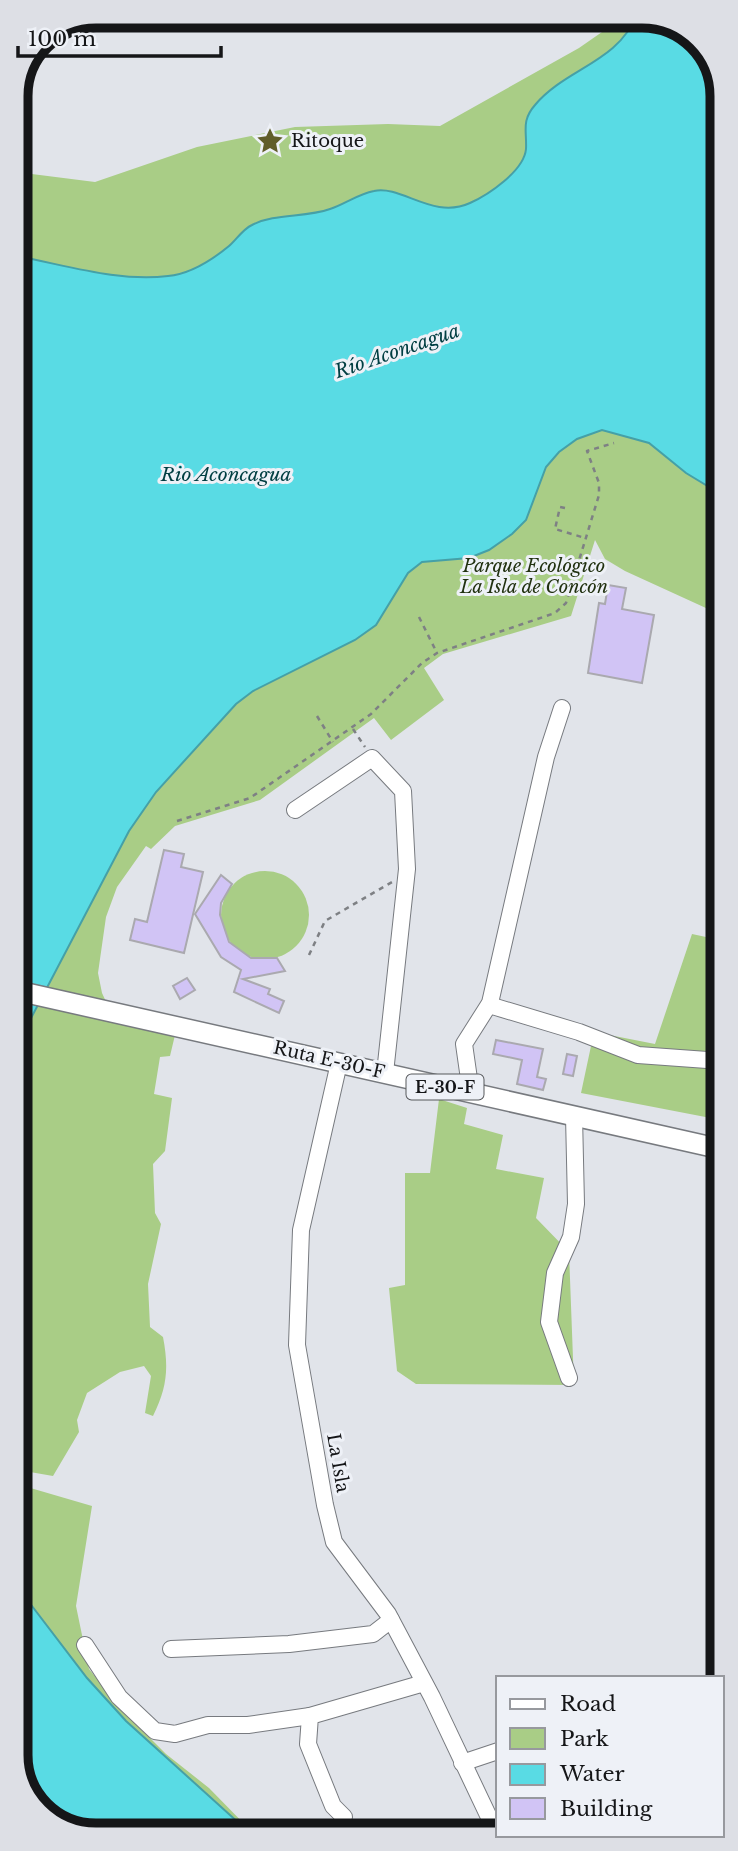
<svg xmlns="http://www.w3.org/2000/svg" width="738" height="1851" font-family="'Libre Baskerville',serif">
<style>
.green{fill:#a9cd86}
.water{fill:#59dbe4;stroke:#45a0a7;stroke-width:2}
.building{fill:#d1c4f5;stroke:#aaa9af;stroke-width:2}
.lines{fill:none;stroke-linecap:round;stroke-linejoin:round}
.minor-casing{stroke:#777a7f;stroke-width:18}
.major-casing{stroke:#777a7f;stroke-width:22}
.path{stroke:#7e8084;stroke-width:2.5;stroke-dasharray:5 5;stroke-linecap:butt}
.minor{stroke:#fff;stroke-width:16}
.major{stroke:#fff;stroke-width:19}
.labels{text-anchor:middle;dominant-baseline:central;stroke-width:6;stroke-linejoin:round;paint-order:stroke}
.shield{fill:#eef1f7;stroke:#56585b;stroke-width:2}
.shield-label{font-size:16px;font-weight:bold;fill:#151618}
.poi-label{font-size:18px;fill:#151618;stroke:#eef1f7;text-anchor:start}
.park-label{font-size:18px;font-style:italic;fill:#213110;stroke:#eef1f7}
.street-label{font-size:18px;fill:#151618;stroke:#eef1f7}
.water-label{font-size:19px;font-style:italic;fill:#003e42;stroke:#eef1f7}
.rim{fill:none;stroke:#151618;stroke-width:9}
</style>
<rect width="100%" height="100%" fill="#e1e4ea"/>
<g class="green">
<path d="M625 16H647L691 33 718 71 719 614 625 571 605 559 595 540 571 616 443 654 424 668 444 700 391 740 374 718 260 800 175 826 151 849 146 846 117 887 106 917 98 973 102 993 115 1021 175 1035 170 1056 160 1057 154 1094 172 1098 165 1151 153 1164 155 1213 161 1224 148 1284 150 1327 163 1337C169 1368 167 1388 153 1416L145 1413 151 1376 144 1366 120 1372 87 1393 77 1420 79 1432 53 1476 30 1472 27 1487 92 1506 76 1606 89 1669 125 1713 166 1754 209 1788 254 1834 91 1835 47 1818 20 1780 16 172 95 182 197 147 295 127 388 124 440 126 579 48Z"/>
<circle cx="265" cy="915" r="44"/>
<polygon points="692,934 720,940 721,1120 581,1093 594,1032 655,1044"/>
<polygon points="439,1099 467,1108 464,1124 503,1135 496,1169 544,1178 536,1218 569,1252 574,1385 416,1384 397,1371 389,1288 405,1285 405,1173 430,1173"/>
</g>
<g class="water">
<path d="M636 16H647L691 33 718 71 719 493 686 473 649 443 602 430 577 439 559 452 546 467 526 520 512 534 489 550 469 558 422 562 408 573 376 625 355 640 253 691 236 704 156 792 129 831 18 1043 16 256C66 265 117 282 168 276 190 274 212 260 229 246 236 240 243 229 252 225 275 213 305 218 330 209 345 204 358 194 374 191 402 185 433 220 470 203 488 195 524 171 526 149 527 131 521 121 535 105 565 69 618 62 636 16Z"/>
<polygon points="19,1589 87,1678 126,1721 251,1834 91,1835 47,1818 20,1780"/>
</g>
<g class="building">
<polygon points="608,585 626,588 622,609 654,615 642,683 588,673 599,603 605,604"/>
<polygon points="164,850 184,854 181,867 203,872 184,953 130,940 135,919 147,922"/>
<polygon points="221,875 232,884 221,903 220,915 229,942 251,958 277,958 285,971 243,979 270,989 268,994 284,1001 279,1013 234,992 241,970 221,957 195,914"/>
<polygon points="187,978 195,990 180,999 173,986"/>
<polygon points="496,1040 543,1049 537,1077 546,1079 543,1090 517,1084 522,1060 493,1054"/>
<polygon points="567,1054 577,1056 573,1076 563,1074"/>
</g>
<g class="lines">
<defs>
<g id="minor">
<polyline points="295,810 372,758 403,791 407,869 385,1073"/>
<polyline points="489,1005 579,1032 638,1055 721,1061"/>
<polyline points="339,1063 301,1230 297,1345 325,1505 334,1542 388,1614 432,1697 496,1832"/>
<polyline points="471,1093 464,1044 490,1003 546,757 562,708"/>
<polyline points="569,1378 549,1322 555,1273 571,1237 576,1204 574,1116"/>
<polyline points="85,1645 119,1697 155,1731 175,1734 208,1725 248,1725 310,1716"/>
<polyline points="171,1649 289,1644 373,1634 391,1620"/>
<polyline points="462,1763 498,1751"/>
<polyline points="344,1817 333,1806 308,1744 310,1716 424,1683"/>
</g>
<polyline id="major" points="18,991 721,1149"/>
</defs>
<use href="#minor" class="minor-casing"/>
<use href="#major" class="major-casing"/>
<g class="path">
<polyline points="565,508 560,507 555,529 585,538"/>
<polyline points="419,617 437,653"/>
<polyline points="317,716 333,742"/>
<polyline points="353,729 365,747"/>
<polyline points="177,821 250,798 371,714 422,663 437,653 555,613 566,603 599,495 599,483 587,451 614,443"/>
<polyline points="309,955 325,921 392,882"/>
</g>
<use href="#minor" class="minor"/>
<use href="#major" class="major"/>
</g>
<defs>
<symbol id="sight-bare" viewBox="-9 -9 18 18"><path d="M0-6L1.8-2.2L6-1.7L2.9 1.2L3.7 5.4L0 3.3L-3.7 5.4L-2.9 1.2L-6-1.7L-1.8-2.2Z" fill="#605d29" stroke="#eef1f7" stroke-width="2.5" paint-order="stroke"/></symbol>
</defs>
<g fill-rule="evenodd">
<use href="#sight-bare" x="251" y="122" width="38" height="38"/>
</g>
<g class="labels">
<rect class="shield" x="406.5" y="1074.5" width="77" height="25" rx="5"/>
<g class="shield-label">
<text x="445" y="1087">E-30-F</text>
</g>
<g class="poi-label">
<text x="291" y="141">Ritoque</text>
</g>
<g class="park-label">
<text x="534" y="566">Parque Ecológico<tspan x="534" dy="21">La Isla de Concón</tspan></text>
</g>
<g class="street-label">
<text transform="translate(329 1060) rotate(13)">Ruta E-30-F</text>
<text transform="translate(338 1463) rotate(80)">La Isla</text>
</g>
<g class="water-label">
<text transform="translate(397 351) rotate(-19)">Río Aconcagua</text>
<text x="226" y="474">Rio Aconcagua</text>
</g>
</g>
<path d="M0 0H738V1851H0ZM96 28H642A68 68 0 0 1 710 96V1755A68 68 0 0 1 642 1823H96A68 68 0 0 1 28 1755V96A68 68 0 0 1 96 28Z" fill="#dddfe5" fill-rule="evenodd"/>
<path class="rim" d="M96 28H642A68 68 0 0 1 710 96V1755A68 68 0 0 1 642 1823H96A68 68 0 0 1 28 1755V96A68 68 0 0 1 96 28Z"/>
<rect x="496" y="1676" width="228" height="161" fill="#eef1f7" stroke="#97999e" stroke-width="2"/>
<rect x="510" y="1699" width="35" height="10" fill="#ffffff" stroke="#97999e" stroke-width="2"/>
<text x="560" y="1711" font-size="21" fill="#151618">Road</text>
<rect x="510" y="1728" width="35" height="21" fill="#a9cd86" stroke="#97999e" stroke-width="2"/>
<text x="560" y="1746" font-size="21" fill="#151618">Park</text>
<rect x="510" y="1764" width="35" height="21" fill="#59dbe4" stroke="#97999e" stroke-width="2"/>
<text x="560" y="1781" font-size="21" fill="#151618">Water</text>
<rect x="510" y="1798" width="35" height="21" fill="#d1c4f5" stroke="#97999e" stroke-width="2"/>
<text x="560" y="1816" font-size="21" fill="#151618">Building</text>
<path d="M18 46v10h203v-10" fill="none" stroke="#151618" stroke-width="3.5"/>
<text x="28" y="46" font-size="21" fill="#151618" stroke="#eef1f7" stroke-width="5" paint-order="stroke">100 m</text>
</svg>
